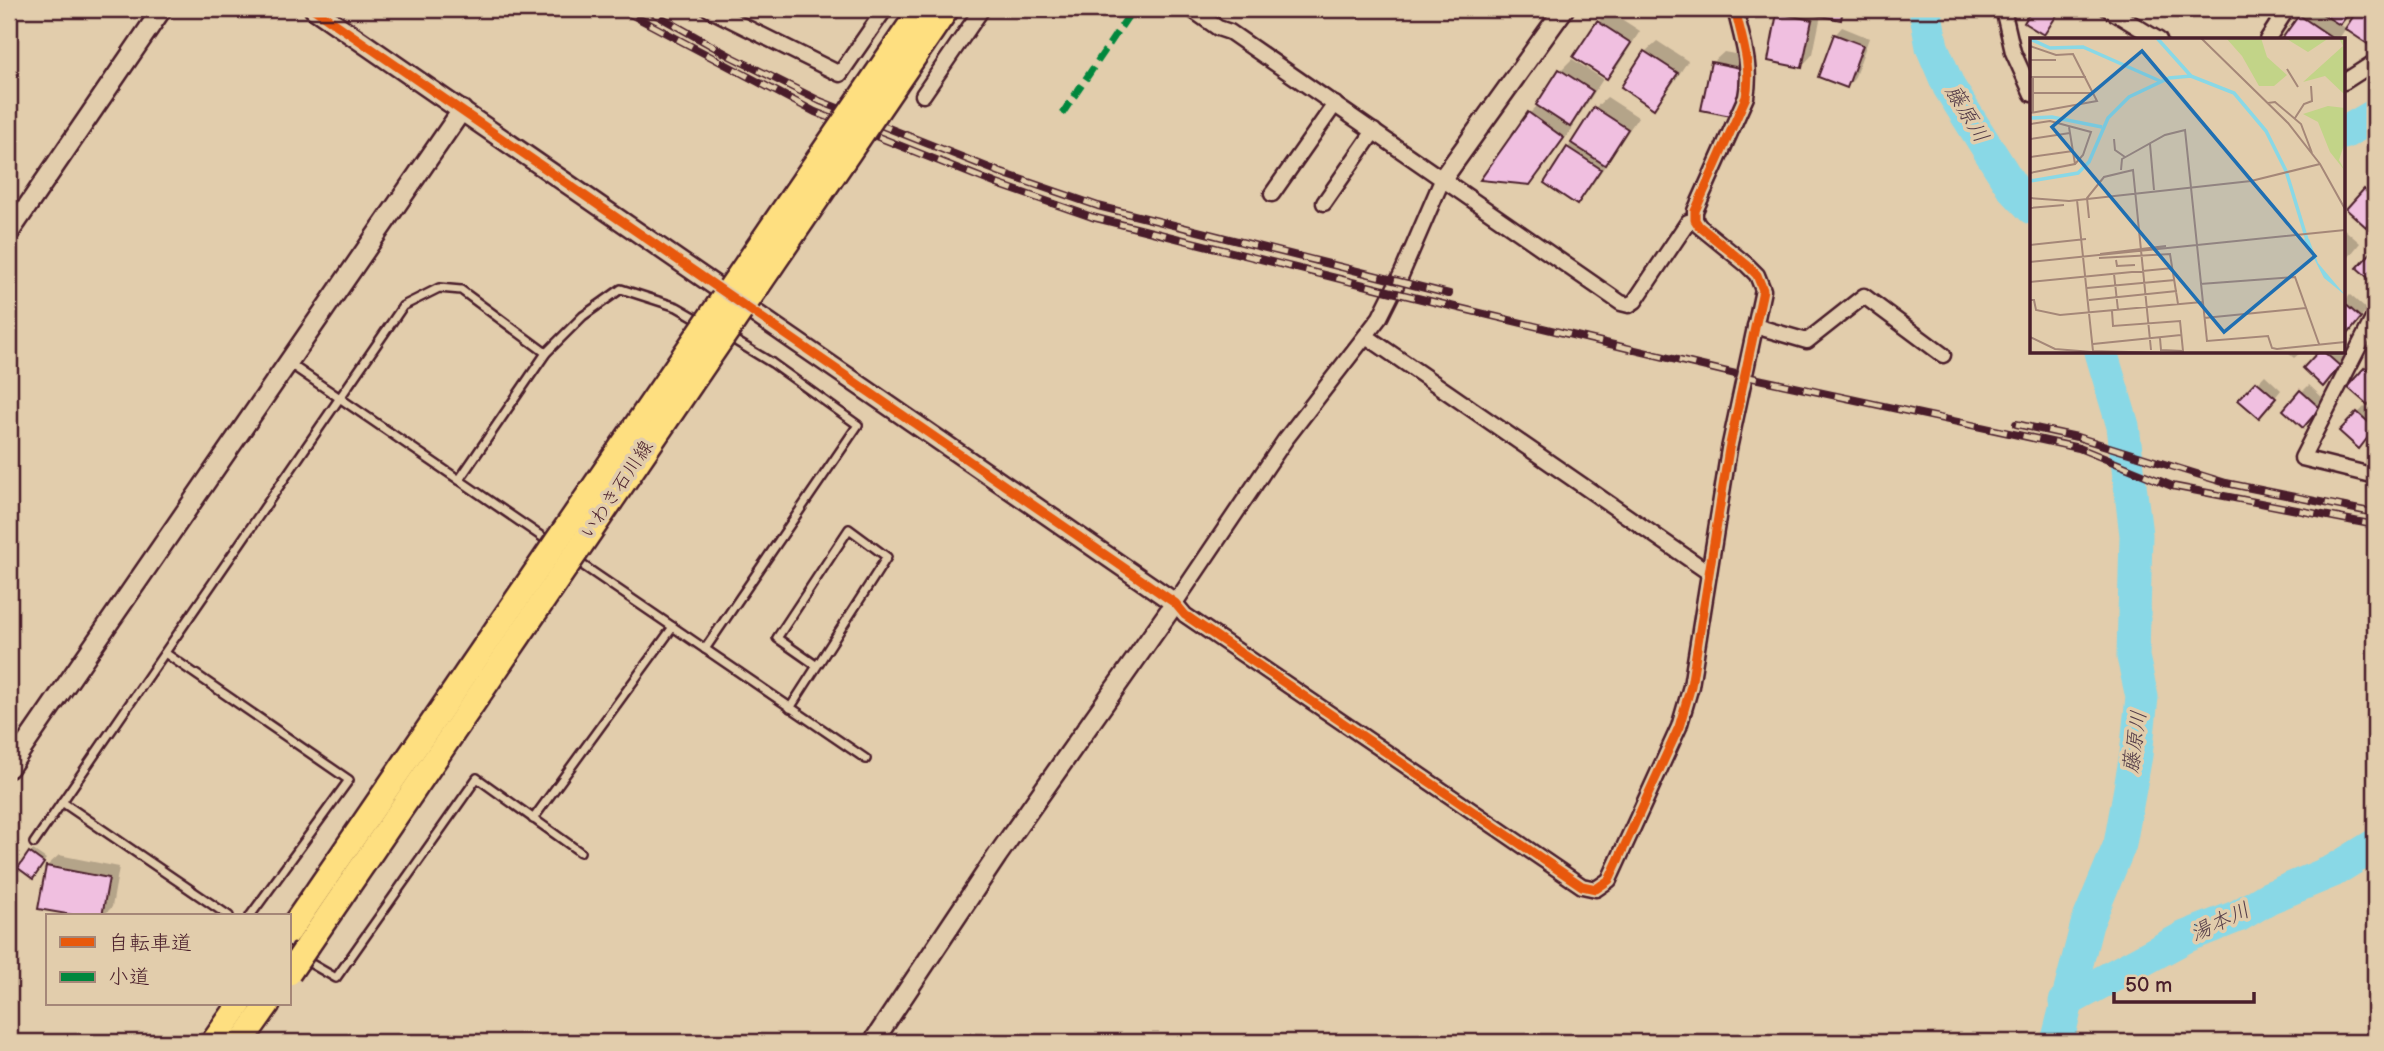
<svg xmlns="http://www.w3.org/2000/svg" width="2384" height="1051" font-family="'Balsamiq Sans','Klee One',sans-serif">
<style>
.shadow{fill:#0003}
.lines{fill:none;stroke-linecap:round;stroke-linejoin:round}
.river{stroke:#89d8e6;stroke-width:33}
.building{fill:#f0bfe0;stroke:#4a1f2b;stroke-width:2}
.service-casing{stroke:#4a1f2b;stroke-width:12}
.minor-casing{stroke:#4a1f2b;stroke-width:19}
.tertiary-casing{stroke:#4a1f2b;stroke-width:23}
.primary-casing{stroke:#4a1f2b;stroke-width:28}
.service{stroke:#e2cdac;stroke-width:7}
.minor{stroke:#e2cdac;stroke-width:14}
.tertiary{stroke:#e2cdac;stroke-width:18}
.primary{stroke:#fedf80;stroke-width:23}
.rail-casing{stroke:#4a1f2b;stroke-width:8}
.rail{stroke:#e2cdac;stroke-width:5;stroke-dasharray:16;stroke-linecap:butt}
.primary-bridge-casing{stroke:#4a1f2b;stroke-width:28;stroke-linecap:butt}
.primary-bridge{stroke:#fedf80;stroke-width:23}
.quiet{stroke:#00873e;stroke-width:7;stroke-dasharray:14 7;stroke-linecap:butt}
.cycleway-casing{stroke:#e2cdac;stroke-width:13}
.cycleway{stroke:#e8590c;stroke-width:9}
.labels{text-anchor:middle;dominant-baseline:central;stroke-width:7;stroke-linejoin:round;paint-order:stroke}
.street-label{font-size:19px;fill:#4a1f2b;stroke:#e2cdac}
.water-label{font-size:21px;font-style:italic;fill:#533b47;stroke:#e2cdac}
.inset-river{fill:none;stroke:#89d8e6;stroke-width:3.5}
.inset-road{fill:none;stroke:#a58778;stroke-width:2}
.view{fill:#1f6fb2;fill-opacity:0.15;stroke:#1f6fb2;stroke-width:3.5}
.inset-edge{fill:none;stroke:#4a1f2b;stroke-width:3.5}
</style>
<rect width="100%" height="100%" fill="#e2cdac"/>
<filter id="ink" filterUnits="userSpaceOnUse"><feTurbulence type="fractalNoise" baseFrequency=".0143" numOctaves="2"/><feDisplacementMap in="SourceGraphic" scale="14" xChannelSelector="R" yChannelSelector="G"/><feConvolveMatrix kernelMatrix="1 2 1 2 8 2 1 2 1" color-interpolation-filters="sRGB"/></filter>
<g filter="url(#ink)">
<g class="shadow">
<polygon points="1784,9 1850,9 1840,18 1821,15 1813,54 1802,66 1779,14"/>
<polygon points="2034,9 2062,9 2044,33 2026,23"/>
<polygon points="2307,9 2352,9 2339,24 2346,28 2338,40 2283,40"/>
<polygon points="1609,11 1640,31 1618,66 1607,77 1598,22"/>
<polygon points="1842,27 1869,38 1854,79 1847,86 1835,35"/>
<polygon points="2136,32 2148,40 2128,40"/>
<polygon points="1657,41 1688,61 1665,95 1654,107 1645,52"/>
<polygon points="1724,52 1756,58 1746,104 1712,63"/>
<polygon points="1572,59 1603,79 1581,113 1571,124 1574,126 1541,172 1530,183 1530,113 1540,103 1561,70"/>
<polygon points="1607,97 1638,117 1588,191 1577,202 1568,148 1595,108"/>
<polygon points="2372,184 2375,186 2375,215 2366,225 2348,209"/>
<polygon points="2344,229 2360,243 2344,263"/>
<polygon points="2350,295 2367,310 2344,336 2344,302"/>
<polygon points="2287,352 2301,352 2294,358"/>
<polygon points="2320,352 2339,352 2346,358 2330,377 2305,368"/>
<polygon points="2374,361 2375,395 2368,402 2350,387"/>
<polygon points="2265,375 2281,390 2266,409 2241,400"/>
<polygon points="2309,385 2325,400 2310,419 2302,392"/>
<polygon points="2365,406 2375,415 2375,429 2359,447 2341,431"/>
<polygon points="33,850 46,859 36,873 30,853"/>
<polygon points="59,855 119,867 112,907 103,916 87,916 40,907 47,866"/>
</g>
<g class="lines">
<g class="river">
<polyline points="1925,9 1932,47 1949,87 2012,187 2032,208"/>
<polyline points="2344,133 2375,115"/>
<polyline points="2065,1002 2185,937 2238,916 2268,898 2333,871 2375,845"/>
<polyline points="2057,1042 2087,924 2120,844 2136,755 2142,697 2133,657 2136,535 2123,426 2101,352"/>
</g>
</g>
<g class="building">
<polygon points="1807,9 1843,9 1841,20 1806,13"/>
<polygon points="2032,9 2053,9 2059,12 2044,35 2024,23"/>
<polygon points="2314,9 2352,9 2340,25"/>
<polygon points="2358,9 2375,9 2375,49 2345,29"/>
<polygon points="1777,13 1812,20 1802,68 1768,61"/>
<polygon points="2299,15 2336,40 2281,40"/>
<polygon points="1597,21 1631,43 1607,79 1573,57"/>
<polygon points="1834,34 1863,45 1847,88 1818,77"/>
<polygon points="1644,51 1678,73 1654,109 1621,87"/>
<polygon points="1711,62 1745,69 1736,117 1701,110"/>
<polygon points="1559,69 1593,91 1570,127 1536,105"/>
<polygon points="1594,107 1628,129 1605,165 1571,143"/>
<polygon points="1528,112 1564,138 1530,185 1480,180"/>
<polygon points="1567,147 1601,169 1577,205 1544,183"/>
<polygon points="2364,189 2375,200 2375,216 2366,227 2346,209"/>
<polygon points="2375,248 2375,284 2357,268"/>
<polygon points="2344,303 2361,318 2344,339"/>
<polygon points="2318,352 2324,352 2340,366 2323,387 2303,368"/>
<polygon points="2365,367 2375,376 2375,396 2368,405 2347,387"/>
<polygon points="2256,381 2276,398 2259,418 2238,400"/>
<polygon points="2300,390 2320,408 2303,428 2283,410"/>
<polygon points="2357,412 2375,428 2359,449 2339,431"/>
<polygon points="29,852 44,863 33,879 18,868"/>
<polygon points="46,866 109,878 102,916 78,916 38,909"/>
</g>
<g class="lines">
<defs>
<g id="service">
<polyline points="290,364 551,543"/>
<polyline points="459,480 546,353 583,316 621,289 677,307 703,322"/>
<polyline points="575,560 866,759"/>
<polyline points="705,649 858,425 772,363 729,337"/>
<polyline points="165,653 349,780 250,916"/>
<polyline points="790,708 887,557 849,529 777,638 817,666"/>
<polyline points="62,802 229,916"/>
<polyline points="533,819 673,627"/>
<polyline points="34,843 403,306 439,288 461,290 546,353"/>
<polyline points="289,951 336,978 477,778 580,852"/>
</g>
<g id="minor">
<polyline points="709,9 840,74 885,9"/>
<polyline points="1191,9 1218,28 1230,32 1621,303 1629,305 1635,301 1688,222 1695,220"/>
<polyline points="2003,9 2013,52 2032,94"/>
<polyline points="2108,9 2159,40"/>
<polyline points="2267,40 2287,9"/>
<polyline points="2344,82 2375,62"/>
<polyline points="923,95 982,9"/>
<path d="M1443 178 1402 273 1380 317 1285 440 1175 603 1185 615 1582 886 1596 889 1609 880 1679 727 1691 686 1729 449 1763 290 1757 275 1747 265 1699 226 1695 220V211L1746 97C1752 66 1742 39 1735 9"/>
<polyline points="1272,194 1335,104"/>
<polyline points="1324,203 1374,131"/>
<polyline points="2375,315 2302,458 2375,476"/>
<polyline points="1755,326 1807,341 1864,296 1943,355"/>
<polyline points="1366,336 1708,572"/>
</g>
<g id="tertiary">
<polyline points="314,9 1175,603 997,856 873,1042"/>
<polyline points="1443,178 1564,9"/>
<polyline points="9,233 162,9"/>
<polyline points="9,768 462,110"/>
</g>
<g id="primary">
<polyline points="213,1042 240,1004"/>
<polyline points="241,1042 268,1004"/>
</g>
</defs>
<use href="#service" class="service-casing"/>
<use href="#minor" class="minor-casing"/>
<use href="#tertiary" class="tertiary-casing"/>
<use href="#primary" class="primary-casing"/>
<use href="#service" class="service"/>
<use href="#minor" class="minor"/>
<use href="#tertiary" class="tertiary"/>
<use href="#primary" class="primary"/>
<defs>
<g id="rail">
<polyline points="621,9 815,112 997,184 1092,217 1388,291 1744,376 2079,448 2172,486 2375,525"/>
<polyline points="646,9 732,57 820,101 1002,173 1098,206 1449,294"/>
<polyline points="2016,424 2077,437 2226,483 2375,513"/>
</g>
</defs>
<use href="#rail" class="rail-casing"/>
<use href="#rail" class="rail"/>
<defs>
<g id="primary-bridge">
<polyline points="289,932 921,9"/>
<polyline points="289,973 947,9"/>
</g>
</defs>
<use href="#primary-bridge" class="primary-bridge-casing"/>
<use href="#primary-bridge" class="primary-bridge"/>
<polyline class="quiet" points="1062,114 1133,9"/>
<defs>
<path id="cycleway" d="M314 9 1175 603 1185 615 1582 886 1596 889 1609 880 1679 727 1691 686 1729 449 1763 290 1757 275 1747 265 1699 226 1695 220V211L1746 97C1752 66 1742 39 1735 9"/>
</defs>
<use href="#cycleway" class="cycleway-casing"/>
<use href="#cycleway" class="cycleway"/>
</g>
</g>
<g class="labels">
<g class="street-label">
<text transform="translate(617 490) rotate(-56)">いわき石川線</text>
</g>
<g class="water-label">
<text transform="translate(1967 114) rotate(59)">藤原川</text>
<text transform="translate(2135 742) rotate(-82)">藤原川</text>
<text transform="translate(2220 922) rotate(-25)">湯本川</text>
</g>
</g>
<g transform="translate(2030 38)">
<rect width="315" height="315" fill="#e2cdac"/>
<path d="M196 0H231L237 19 257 37 244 48H229L212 18ZM255 0H299L278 14ZM309 0H315V57L295 38 273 44 313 8ZM298 68 315 70V104L309 122 315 133 300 114 288 84 273 76Z" fill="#c2d488"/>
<path d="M274 201H279L288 225 315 257 294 240Z" fill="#89d8e6"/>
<path class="inset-river" d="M127 0 161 38M0 1 20 10 53 9 130 43M0 80 22 79 72 89M0 143 48 135 59 124 78 80 99 59 139 40 161 38 204 55 236 93 256 133 278 205"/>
<path class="inset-road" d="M171 0 258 85 290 126 315 171M0 8 26 17 43 16 67 63 0 75M0 22H26M257 31 268 49M0 39H56M3 55H64M238 65 245 64 271 86 282 115M3 74V39M265 80 274 66 282 63 281 48M0 86 20 83 61 94 53 117 45 126 0 135M39 89 45 126M0 101 40 95M84 101 85 112 95 119M120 106 124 152M0 119 43 113M91 132 92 121 135 97 155 92 177 303 238 298 242 310 247 311 315 304M0 160 39 163 221 143 290 126M47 162 63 313 134 315M0 170 34 167M59 180 57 160 74 139 103 132 121 312M0 207 56 201M70 216 136 208M69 220 140 216 148 266M86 222 87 228 105 227M0 224 315 192M84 236 88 272M0 244 143 230M170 246 265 239 289 306M57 250 145 242M0 262H4L6 272 30 277 172 264M59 262 147 253M82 273 83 288 150 283 153 313 131 312 130 300M174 280 276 270M0 299 25 311 62 314M63 306 151 297"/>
<path class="view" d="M112 13 285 218 194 294 22 89Z"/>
<rect width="315" height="315" class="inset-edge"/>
</g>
<rect width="2384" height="1051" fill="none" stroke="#e2cdac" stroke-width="35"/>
<rect x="18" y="18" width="2349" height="1016" fill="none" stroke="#4a1f2b" stroke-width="2.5" filter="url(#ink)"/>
<rect x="46" y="914" width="245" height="91" fill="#e2cdac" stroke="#a58778" stroke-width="2"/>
<rect x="60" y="937" width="35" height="10" fill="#e8590c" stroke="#a58778" stroke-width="2"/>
<text x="108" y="950" font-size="21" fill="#4a1f2b">自転車道</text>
<rect x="60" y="972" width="35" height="10" fill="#00873e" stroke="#a58778" stroke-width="2"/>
<text x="108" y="984" font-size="21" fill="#4a1f2b">小道</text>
<path d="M2114 992v10h140v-10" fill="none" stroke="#4a1f2b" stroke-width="3.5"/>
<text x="2125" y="992" font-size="21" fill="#4a1f2b" stroke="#e2cdac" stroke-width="5" paint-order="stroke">50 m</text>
</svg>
